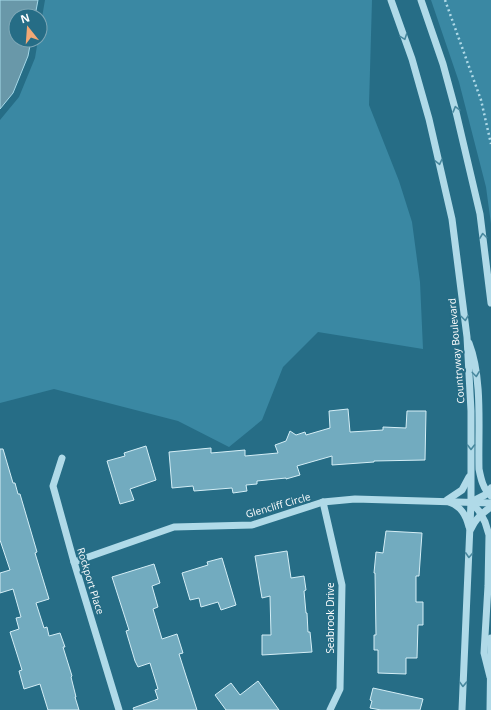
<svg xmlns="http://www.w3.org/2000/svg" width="491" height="710" font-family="'Open Sans',sans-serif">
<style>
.green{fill:#3a88a3}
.water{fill:#6998a9;stroke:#a5d9e9}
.building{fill:#72abbf;stroke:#d4eef6}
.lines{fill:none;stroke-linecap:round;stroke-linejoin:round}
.path{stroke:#b0dae8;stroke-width:2.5;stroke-dasharray:2 3;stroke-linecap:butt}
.minor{stroke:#b0dae8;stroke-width:7}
.oneway{stroke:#48889e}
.labels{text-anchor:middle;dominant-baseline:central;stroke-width:4;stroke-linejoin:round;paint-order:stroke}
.street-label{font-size:10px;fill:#fff;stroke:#266d86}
</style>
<rect width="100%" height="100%" fill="#266d86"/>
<g class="green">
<polygon points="45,0 372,0 369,105 399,181 412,222 420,282 423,349 318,332 283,367 262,420 229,447 178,421 54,389 0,403 0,120 19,97 35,58 38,40 40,40 40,29"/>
<polygon points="431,0 491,0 491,224 486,187 459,82"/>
</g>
<polygon class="water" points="0,0 38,0 35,16 16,16 16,40 31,40 28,56 13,93 0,109"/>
<g class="building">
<polygon points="348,409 350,432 383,430 383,427 406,428 407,411 426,411 425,460 374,461 374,462 332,465 332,456 297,466 300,475 286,479 286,478 257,481 257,484 246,485 247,491 233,493 232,488 194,491 193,486 172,488 169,452 211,448 211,453 245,450 245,456 278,453 275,445 286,441 290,431 296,435 305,432 306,435 330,428 329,411"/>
<polygon points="146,446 156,480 130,489 134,500 120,504 107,461 125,456 124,453"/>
<polygon points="0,449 3,449 13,483 15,483 18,494 20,494 37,552 35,553 49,599 36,603 44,628 47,627 49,636 60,633 65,647 63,647 72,676 71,677 76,697 75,697 79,710 48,710 40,684 24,689 19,671 22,670 10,632 19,629 16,618 21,617 13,589 0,593 0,573 10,570 0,540"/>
<polygon points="386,531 422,533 419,576 416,576 416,602 423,602 423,625 418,625 417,658 406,658 406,674 378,673 378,650 374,650 374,635 376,635 375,573 374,573 376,552 383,553"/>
<polygon points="287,551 291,578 304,576 306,590 304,591 306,613 307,613 308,632 310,632 312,652 262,655 262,635 271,635 270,596 262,598 255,556"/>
<polygon points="222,558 236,605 221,610 218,602 201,607 199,598 190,600 182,573 208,565 207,562"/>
<polygon points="154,564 160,583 152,586 158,607 153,609 162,639 177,634 183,653 179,654 197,710 134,710 133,708 158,699 155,690 158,689 150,663 138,667 135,661 126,631 129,630 112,577"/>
<polygon points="258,681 279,710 226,710 215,695 231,683 240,695"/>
<polygon points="373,688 423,699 420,710 381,710 370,708 372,701 370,700"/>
</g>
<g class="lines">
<polyline class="path" points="445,0 481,100 491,144"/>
<g class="minor">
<polyline points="391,0 412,59 429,119 452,219 467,337 471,411 471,502 462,710"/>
<polyline points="421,0 443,64 456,112 480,214 491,303"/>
<path d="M469 343C483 379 478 430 479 469 481 479 483 489 491 496"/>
<polyline points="62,458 53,486 74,562 119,710"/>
<polyline points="447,500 462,490 469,477"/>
<polyline points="473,501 485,495 491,488"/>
<polyline points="323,502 342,585 340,689 330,710"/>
<path d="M449 502C461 506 466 515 469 527"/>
<polyline points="471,502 479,511 485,522 489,535 488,586 484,653 490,677"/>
<path d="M471 529C475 519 482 513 491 507"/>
<polyline points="74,562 174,527 252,525 323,502 355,499 491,503"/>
<polyline points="490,710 491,638"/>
</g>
</g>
<defs><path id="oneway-chevron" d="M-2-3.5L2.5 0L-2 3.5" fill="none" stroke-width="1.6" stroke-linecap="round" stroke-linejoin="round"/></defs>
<g class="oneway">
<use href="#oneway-chevron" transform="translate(404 37) rotate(70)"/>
<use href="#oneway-chevron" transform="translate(456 109) rotate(-105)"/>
<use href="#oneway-chevron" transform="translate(439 162) rotate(77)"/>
<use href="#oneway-chevron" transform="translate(483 236) rotate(-97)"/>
<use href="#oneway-chevron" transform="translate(465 318) rotate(83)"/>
<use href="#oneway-chevron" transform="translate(476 374) rotate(83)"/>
<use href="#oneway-chevron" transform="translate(471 447) rotate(90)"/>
<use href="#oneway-chevron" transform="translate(469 555) rotate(93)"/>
<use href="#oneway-chevron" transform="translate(463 684) rotate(92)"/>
</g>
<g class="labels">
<g class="street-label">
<text transform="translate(456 351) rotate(-95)">Countryway Boulevard</text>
<text transform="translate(278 505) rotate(-16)">Glencliff Circle</text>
<text transform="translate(91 581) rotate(73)">Rockport Place</text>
<text transform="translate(330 618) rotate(-90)">Seabrook Drive</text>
</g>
</g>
<g transform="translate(28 28) rotate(343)"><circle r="19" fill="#266d86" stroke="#7da7b6"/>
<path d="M0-3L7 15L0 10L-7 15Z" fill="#f2a875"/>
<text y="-6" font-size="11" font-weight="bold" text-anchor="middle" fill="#ffffff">N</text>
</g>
</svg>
